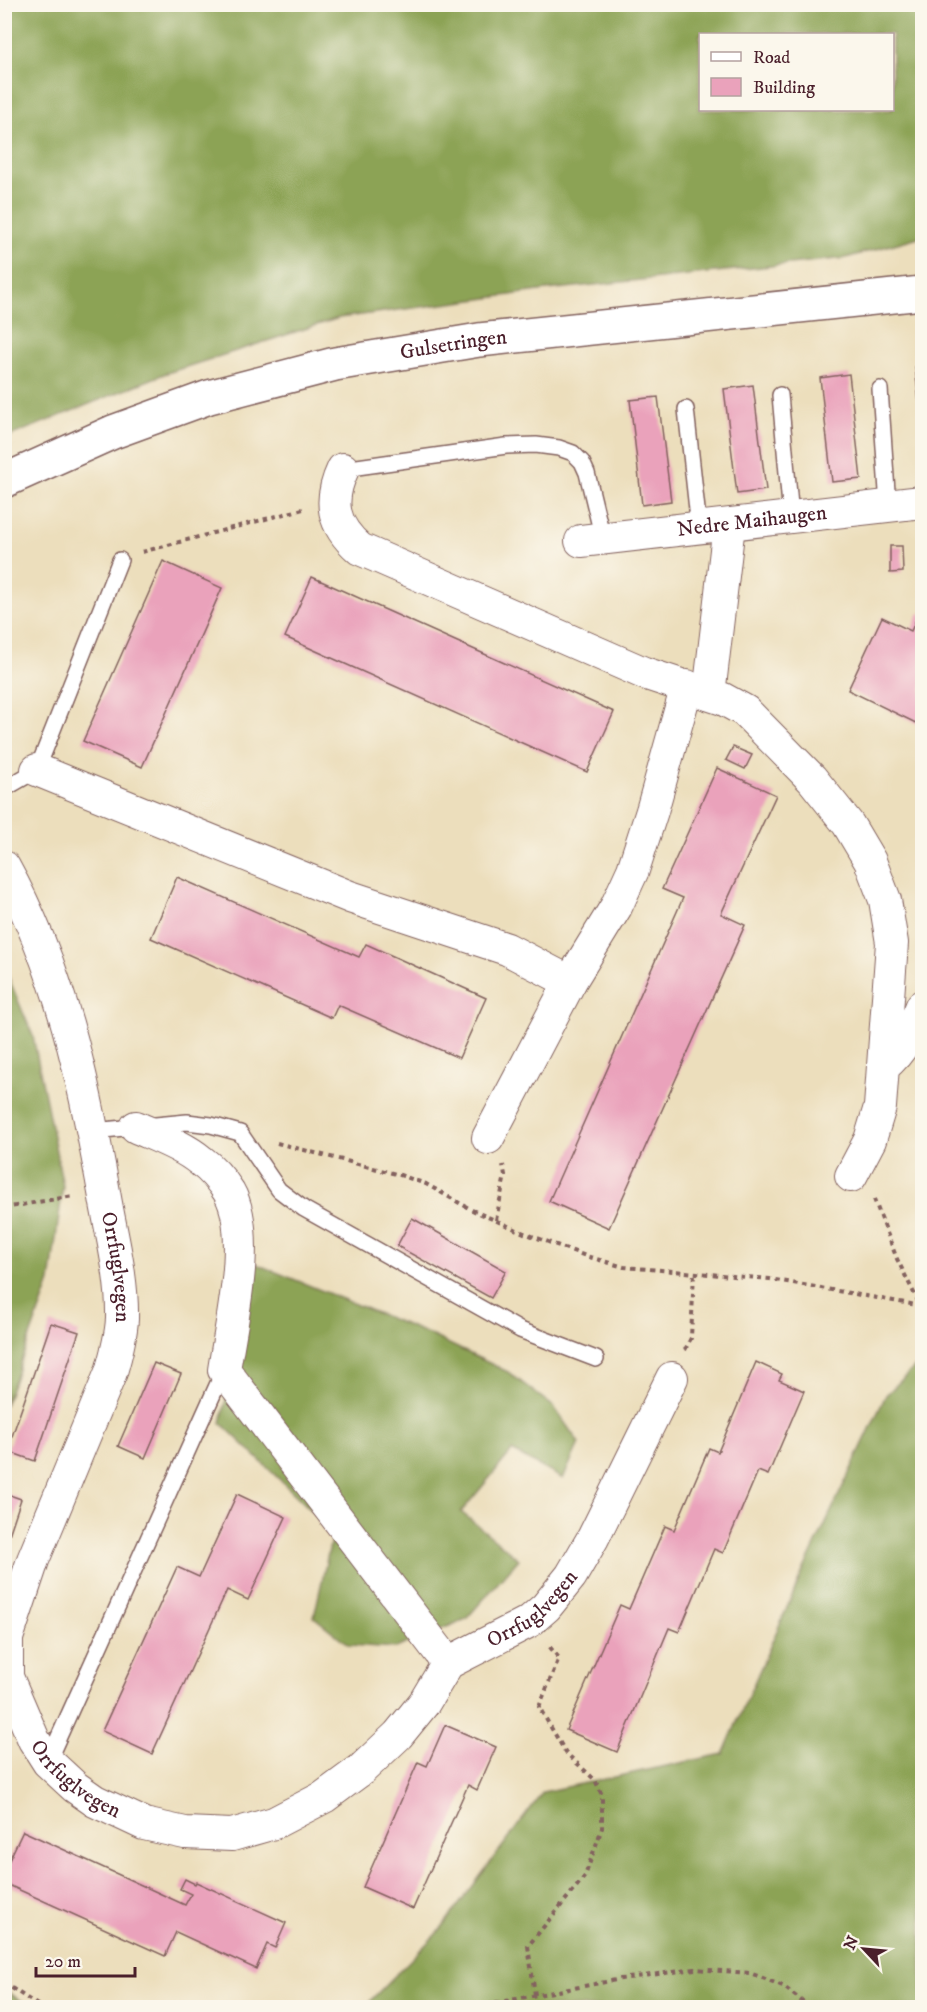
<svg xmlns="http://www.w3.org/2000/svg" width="927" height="2012" font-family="'IM FELL DW Pica',serif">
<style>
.forest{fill:#8ca354;stroke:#6b6140;stroke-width:1.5;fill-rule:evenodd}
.building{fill:#eaa2bb}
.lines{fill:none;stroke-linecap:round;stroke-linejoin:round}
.service-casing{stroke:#83625e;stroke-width:18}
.minor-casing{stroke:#83625e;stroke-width:34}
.tertiary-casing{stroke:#83625e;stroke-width:36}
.path{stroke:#83625e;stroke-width:4;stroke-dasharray:4.5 4.5;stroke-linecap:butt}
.service{stroke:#fff;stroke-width:15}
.minor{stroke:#fff;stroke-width:32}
.tertiary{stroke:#fff;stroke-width:33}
.labels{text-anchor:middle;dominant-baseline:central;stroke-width:4.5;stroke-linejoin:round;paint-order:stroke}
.street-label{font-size:21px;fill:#4a1f2b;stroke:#fbf7ec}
</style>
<rect width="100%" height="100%" fill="#fbf7ec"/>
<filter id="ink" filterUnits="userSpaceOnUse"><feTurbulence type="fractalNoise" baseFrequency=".0167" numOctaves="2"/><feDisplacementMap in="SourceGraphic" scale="12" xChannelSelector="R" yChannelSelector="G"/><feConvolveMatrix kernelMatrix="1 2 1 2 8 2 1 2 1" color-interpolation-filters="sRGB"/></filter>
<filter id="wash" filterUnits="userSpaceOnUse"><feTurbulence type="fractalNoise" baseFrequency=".008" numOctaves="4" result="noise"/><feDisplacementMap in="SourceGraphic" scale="24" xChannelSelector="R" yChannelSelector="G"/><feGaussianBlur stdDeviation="1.35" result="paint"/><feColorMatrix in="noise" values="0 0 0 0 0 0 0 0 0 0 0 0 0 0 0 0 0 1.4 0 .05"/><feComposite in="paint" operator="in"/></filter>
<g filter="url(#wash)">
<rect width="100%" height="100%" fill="#ecdebc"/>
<g class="forest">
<path d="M5 4 922 5V236L846 258 547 290 339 318 164 374 5 438ZM700 34H892V110H700Z"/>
<polygon points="4,967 33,1036 63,1186 50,1282 5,1405"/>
<polygon points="254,1263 426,1333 508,1372 554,1407 579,1443 563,1479 512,1451 461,1512 519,1559 466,1619 396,1648 349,1645 314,1617 333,1531 221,1423"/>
<polygon points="922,1360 922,2007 364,2007 440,1930 543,1792 723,1754 803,1571 886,1395"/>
<polygon points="4,1990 5,1990 31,2007 5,2007"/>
</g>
<g id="blocks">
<g class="building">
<polygon points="922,366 922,422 921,422 915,367"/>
<polygon points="849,374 861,479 832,482 820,378"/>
<polygon points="753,385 766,490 737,494 724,389"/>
<polygon points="658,397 671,501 642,505 630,400"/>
<polygon points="890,546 902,546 903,572 890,573"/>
<polygon points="163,561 222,588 142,767 83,741"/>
<polygon points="312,577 614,712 587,772 285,637"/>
<polygon points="919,613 922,614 922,726 848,690 882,617 911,631"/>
<polygon points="733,747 752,755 745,769 726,760"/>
<polygon points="717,768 776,795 721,914 745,925 609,1228 549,1201 683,898 662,889"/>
<polygon points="177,877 359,957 366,944 486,998 459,1058 338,1005 332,1018 151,938"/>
<polygon points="412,1218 506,1271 491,1298 397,1246"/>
<polygon points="51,1323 79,1332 35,1461 7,1451"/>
<polygon points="756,1362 782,1374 779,1380 804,1391 768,1475 758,1471 723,1553 714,1549 679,1632 669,1628 617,1752 566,1730 620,1605 629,1609 665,1526 674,1530 709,1448 718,1452"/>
<polygon points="154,1363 181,1374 145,1458 118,1446"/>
<polygon points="4,1493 21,1499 5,1547 4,1547"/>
<polygon points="237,1494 286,1517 248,1600 227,1590 152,1754 102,1731 177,1567 199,1577"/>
<polygon points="445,1725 496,1747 477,1790 468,1785 413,1909 363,1887 418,1762 427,1766"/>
<polygon points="23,1831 185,1905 191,1894 180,1889 185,1879 195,1884 196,1882 286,1923 275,1948 267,1944 256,1969 176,1932 165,1956 4,1883 4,1871"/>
</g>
</g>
</g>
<g filter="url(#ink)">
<use href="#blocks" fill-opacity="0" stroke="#83625e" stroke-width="1.5"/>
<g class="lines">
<defs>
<g id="service">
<polyline points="880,389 888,506"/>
<polyline points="780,395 791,517"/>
<polyline points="686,409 699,528"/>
<polyline points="343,469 506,446 536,445 559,448 573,453 582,462 587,473 603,539"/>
<polyline points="4,789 37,770 120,560"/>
<polyline points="93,1131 187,1122 211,1125 240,1133 279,1190 304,1209 520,1330 596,1359"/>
<polyline points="48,1761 224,1370"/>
</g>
<g id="minor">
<path d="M343 469C328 501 332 525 360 549L644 673 723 699 745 711 812 779 848 824 870 861 885 900 892 943 880 1107 870 1140 851 1176"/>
<path id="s1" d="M581 541 922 502"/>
<polyline points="709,694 729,525"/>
<polyline points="37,770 350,897 507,949 570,982"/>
<path id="s2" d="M4 867C60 967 84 1081 104 1192 111 1234 123 1276 122 1319 121 1337 116 1355 111 1372L33 1560 7 1638V1677L34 1740 48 1762 75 1787 95 1801 144 1824 185 1833 232 1835 274 1823 324 1797 362 1769 398 1735 424 1703 448 1663 530 1621 546 1607 571 1576 593 1538 672 1378"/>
<path d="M884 1066C904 1050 912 1029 922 1006"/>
<path d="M136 1127C158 1137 183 1146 201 1161 212 1169 222 1181 229 1192 253 1234 231 1323 224 1370L448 1663"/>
<polyline points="488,1138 570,982 616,907 633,870 652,811 687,686"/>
</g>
<g id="tertiary">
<path id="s3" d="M4 481 113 432 209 397 335 364 479 340 922 293"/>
</g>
</defs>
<use href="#service" class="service-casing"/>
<use href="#minor" class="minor-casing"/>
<use href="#tertiary" class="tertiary-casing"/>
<g class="path">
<polyline points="142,552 303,509"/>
<polyline points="277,1143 400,1175 426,1184 472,1210 524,1233 586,1256 624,1267 770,1279 922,1306"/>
<polyline points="874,1199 897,1259 920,1305"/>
<polyline points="4,1208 73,1196"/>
<polyline points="496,1220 505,1175 503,1165"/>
<polyline points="685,1350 691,1338 694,1272"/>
<polyline points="4,1983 42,2008"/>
<polyline points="535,1995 528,1946 585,1876 602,1828 602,1795 595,1780 566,1753 539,1707 559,1658 549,1646"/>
<polyline points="469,2008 621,1979 695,1969 750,1973 783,1986 810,2008"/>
</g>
<use href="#service" class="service"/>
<use href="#minor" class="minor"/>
<use href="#tertiary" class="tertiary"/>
</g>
</g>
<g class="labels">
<g class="street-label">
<text stroke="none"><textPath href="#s3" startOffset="472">Gulsetringen</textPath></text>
<text stroke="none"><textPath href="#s1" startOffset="172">Nedre Maihaugen</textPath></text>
<text stroke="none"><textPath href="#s2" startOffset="418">Orrfuglvegen</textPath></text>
<text stroke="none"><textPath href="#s2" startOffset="1534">Orrfuglvegen</textPath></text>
<text stroke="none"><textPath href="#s2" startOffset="976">Orrfuglvegen</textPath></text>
</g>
</g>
<rect width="927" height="2012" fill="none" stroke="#fbf7ec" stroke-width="24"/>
<rect x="699" y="33" width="195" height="78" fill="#fbf7ec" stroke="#b4a19f" stroke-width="1.5"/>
<rect x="711" y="52" width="30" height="9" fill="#ffffff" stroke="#b4a19f" stroke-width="1.5"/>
<text x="753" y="63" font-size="18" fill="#4a1f2b">Road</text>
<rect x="711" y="78" width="30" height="18" fill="#eaa2bb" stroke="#b4a19f" stroke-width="1.5"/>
<text x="753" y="93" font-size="18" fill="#4a1f2b">Building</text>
<g transform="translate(864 1949) rotate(296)" stroke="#fbf7ec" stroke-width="4.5" paint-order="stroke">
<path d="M0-4.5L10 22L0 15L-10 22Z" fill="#4a1f2b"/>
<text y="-9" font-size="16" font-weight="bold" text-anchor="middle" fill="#4a1f2b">N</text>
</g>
<path d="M36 1967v9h99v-9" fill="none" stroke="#4a1f2b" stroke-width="3"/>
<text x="45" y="1967" font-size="18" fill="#4a1f2b" stroke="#fbf7ec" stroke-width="4.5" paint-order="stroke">20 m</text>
</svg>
